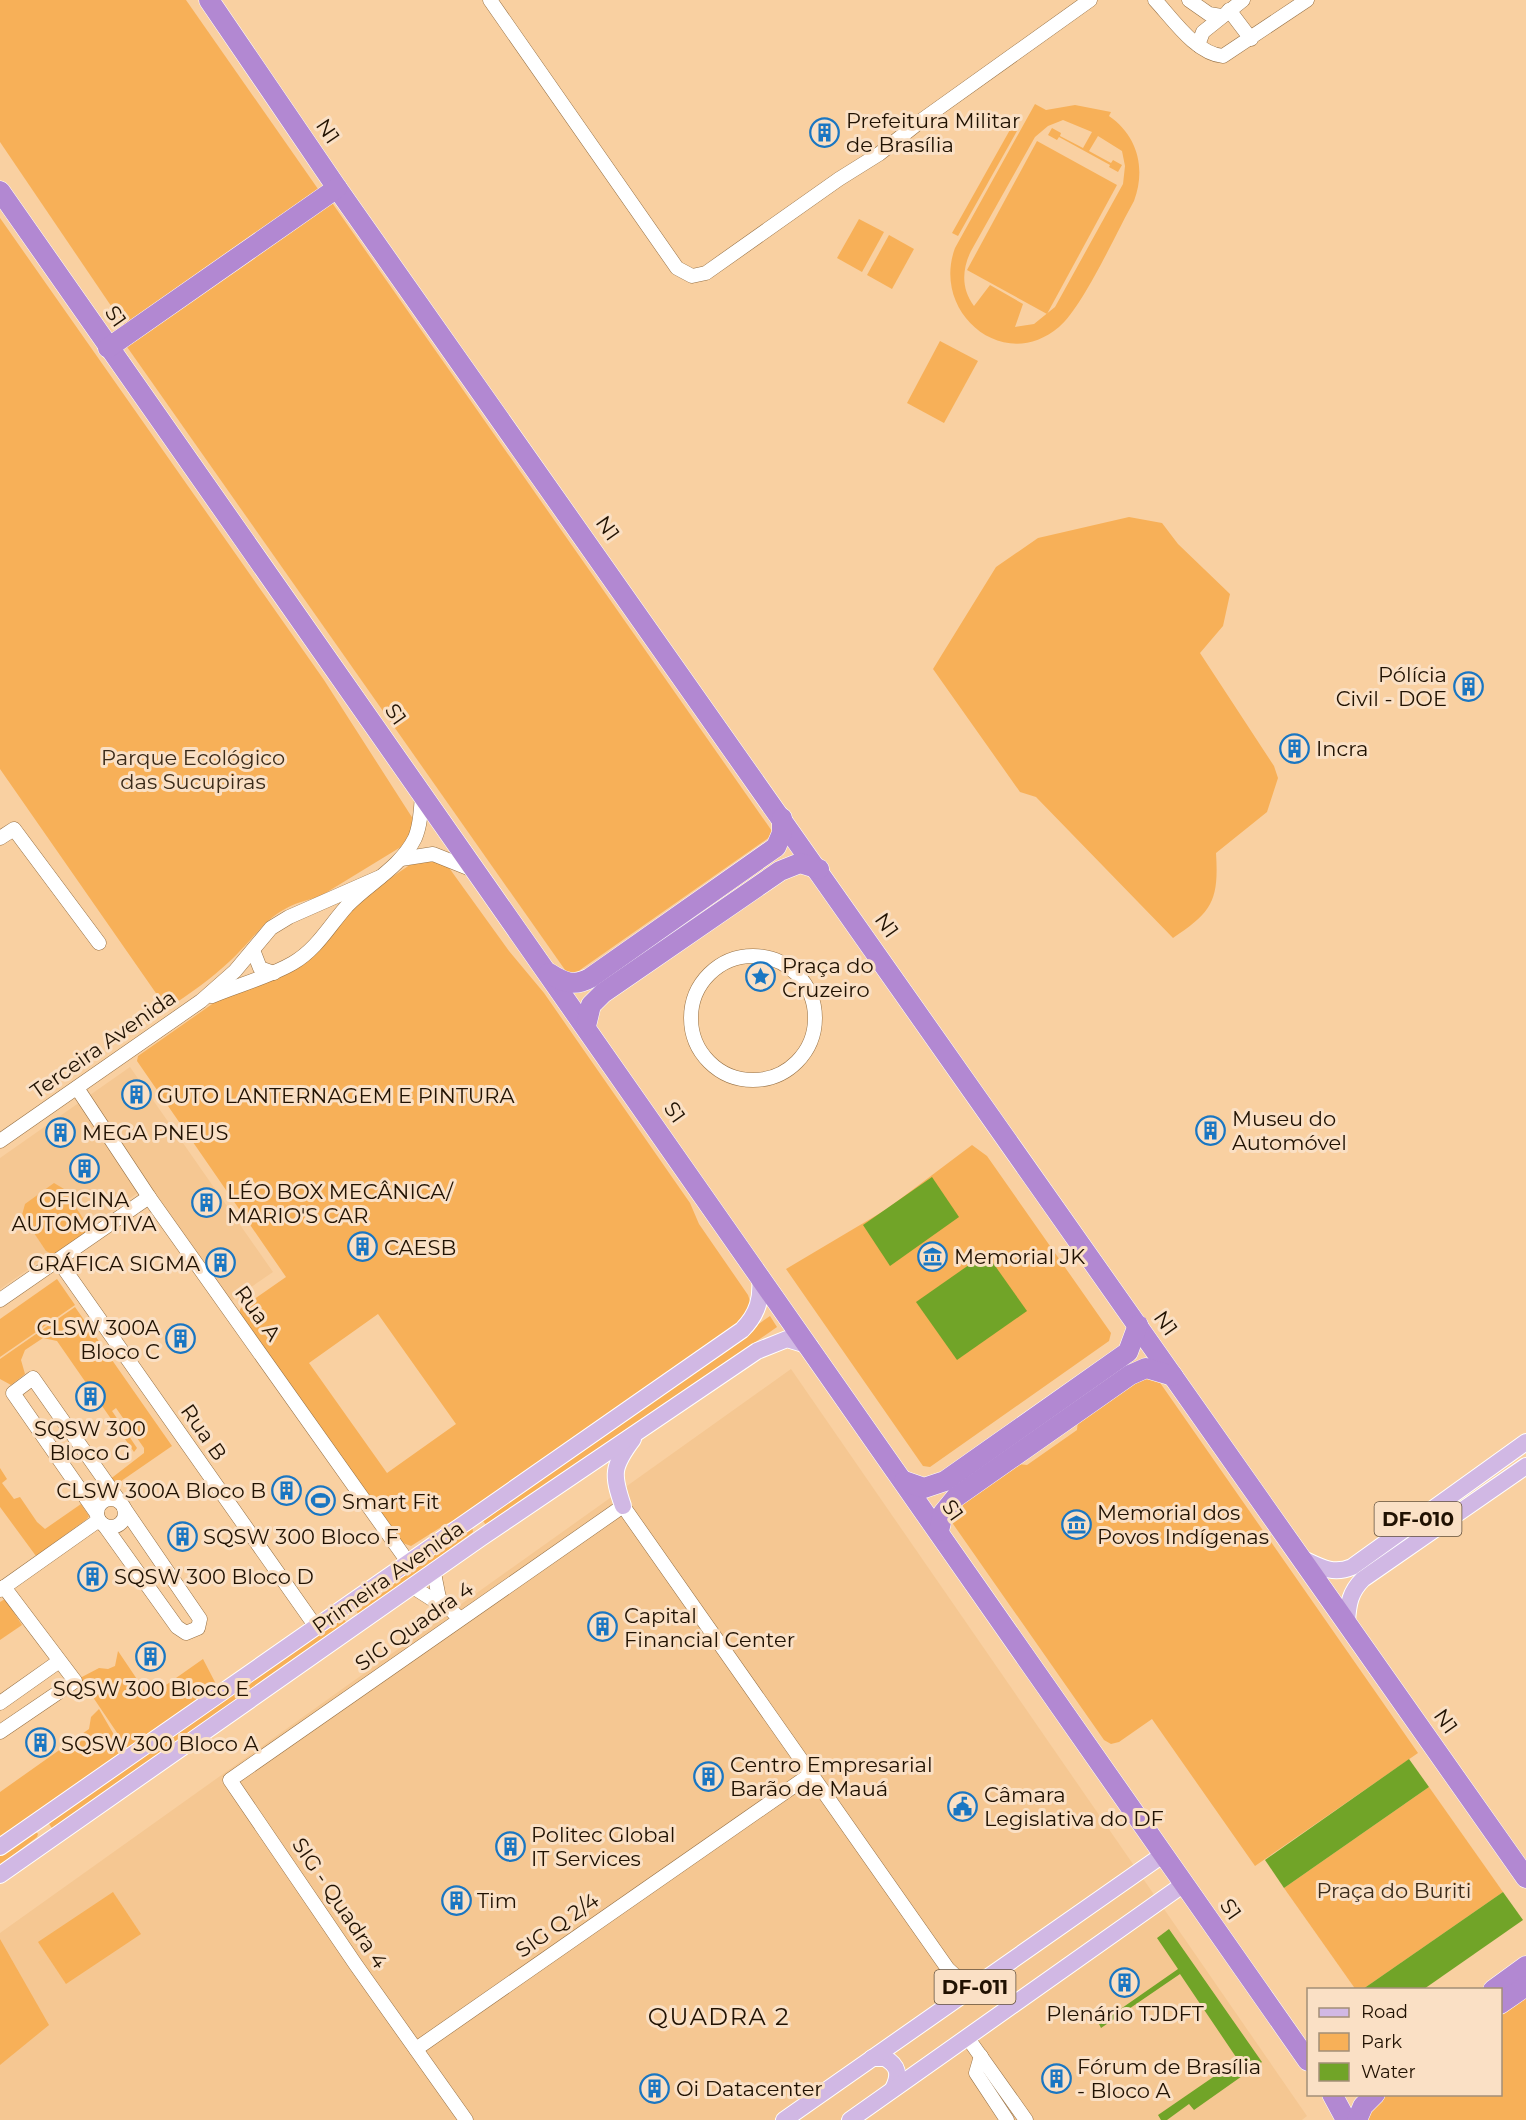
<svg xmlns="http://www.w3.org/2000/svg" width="1526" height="2120" font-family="Montserrat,sans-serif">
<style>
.built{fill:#f5c792}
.green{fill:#f7b058;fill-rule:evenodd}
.water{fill:#71a428}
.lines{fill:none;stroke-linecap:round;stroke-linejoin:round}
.minor-casing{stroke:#977145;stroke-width:15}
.major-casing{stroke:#fff;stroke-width:18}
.highway-casing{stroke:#fff;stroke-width:21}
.minor{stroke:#fff;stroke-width:14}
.major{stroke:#d1b8e4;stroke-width:16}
.highway{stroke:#b288d2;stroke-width:20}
.labels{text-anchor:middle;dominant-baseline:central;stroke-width:6;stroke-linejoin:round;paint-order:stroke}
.shield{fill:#fae0c5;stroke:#62503c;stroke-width:1.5}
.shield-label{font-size:20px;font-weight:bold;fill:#211202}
.poi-label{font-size:21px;fill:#211202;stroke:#fae0c5;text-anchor:start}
.street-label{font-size:21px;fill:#211202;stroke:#fae0c5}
.park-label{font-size:21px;fill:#3b2b19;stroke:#fae0c5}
.quarter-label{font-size:24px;letter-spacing:1.5px;fill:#211202;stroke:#fae0c5}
</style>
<rect width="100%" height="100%" fill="#f9d0a1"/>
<g class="built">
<polygon points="130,1067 273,1272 231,1301 149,1185 0,1289 0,1158"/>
<polygon points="791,1369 1307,2116 1302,2120 0,2120 0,1933"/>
</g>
<g class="green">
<polygon points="0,0 186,0 318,189 126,328 0,142"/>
<path d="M1035 104 1046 110 1075 105 1111 112 1109 116C1138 136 1146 169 1134 201 1117 231 1083 307 1059 327 1004 374 931 313 955 248ZM1063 120 1092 132 1083 148 1060 136 1061 133 1052 128 1048 135 1057 140 1059 137 1110 165 1109 167 1118 172 1122 165 1113 160 1111 163 1089 151 1098 136 1122 151 1125 166 1123 184 1055 307 1034 324 1015 327 1023 304 990 285 974 306C961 289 962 269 971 251L1035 137 1048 126Z"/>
<polygon points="1011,128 1017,131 958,236 952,233"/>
<polygon points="1037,141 1117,185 1047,314 967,270"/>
<polygon points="328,197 774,834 570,977 125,344"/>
<path d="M0 218 324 680 415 822 409 842 319 897C268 908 264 929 230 961 211 979 189 994 167 1009L0 769Z"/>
<polygon points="859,219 884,232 862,272 837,258"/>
<polygon points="889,235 914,249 892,289 867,275"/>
<polygon points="940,341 978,361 944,423 907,403"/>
<path d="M1129 517 1162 523 1178 544 1230 594 1223 626 1200 653 1274 766 1278 778 1267 812 1216 853C1219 901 1212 912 1173 938L1036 797 1020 792 933 669 996 567 1038 538Z"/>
<path d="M420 858 447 865 509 951 544 993 690 1203 699 1224 748 1295 751 1304 746 1319 467 1515 446 1524 411 1546 400 1542 240 1313V1309L286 1277 137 1061 138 1056 225 995 264 977 336 926 373 890ZM378 1314 456 1424 387 1473 309 1363Z"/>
<polygon points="972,1145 987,1156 1111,1333 1109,1341 930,1467 923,1466 786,1269 887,1209"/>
<polygon points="54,1183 64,1189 88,1226 88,1233 56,1256 46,1251 22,1215 25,1204"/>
<polygon points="57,1279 75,1305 0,1357 0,1319"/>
<polygon points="75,1307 172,1446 114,1486 109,1480 144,1453 144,1448 116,1408 112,1411 137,1448 134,1452 57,1341 43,1338 25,1350 21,1360 25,1374 11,1385 0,1379 0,1359"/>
<polygon points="770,1316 777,1327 488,1528 481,1518"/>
<polygon points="1143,1375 1156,1377 1418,1753 1255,1866 1152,1719 1119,1742 1111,1744 1104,1740 951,1521 954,1508 1017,1464 1027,1465 1077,1430 1078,1420"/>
<polygon points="0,1468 7,1479 2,1483 14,1499 20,1497 37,1522 45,1529 81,1504 89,1516 87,1519 36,1556 0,1507"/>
<polygon points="472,1526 473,1532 440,1556 420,1576 358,1616 357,1611 391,1587 411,1567"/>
<polygon points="5,1599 22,1625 0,1640 0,1602"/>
<polygon points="342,1616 348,1625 54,1831 47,1821"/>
<polygon points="118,1651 149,1697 203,1659 217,1686 128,1749 80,1678 99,1668 108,1669 115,1666"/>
<polygon points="99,1709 124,1752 9,1834 0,1836 0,1792 89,1729 91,1717"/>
<polygon points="1429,1787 1503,1892 1363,1989 1356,1990 1284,1888"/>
<polygon points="35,1831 38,1834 37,1837 0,1865 0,1854"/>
<polygon points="113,1892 141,1934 66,1984 38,1942"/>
<polygon points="0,1939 49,2025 0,2065"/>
<polygon points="1526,1996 1526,2120 1367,2120 1369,2106 1386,2095 1500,2094 1501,2014"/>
</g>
<g class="water">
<polygon points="932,1177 959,1217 890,1266 863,1225"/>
<polygon points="986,1253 1027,1311 957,1360 916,1302"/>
<polygon points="1409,1759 1429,1787 1284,1888 1265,1860"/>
<polygon points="1503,1892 1523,1920 1424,1989 1363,1989"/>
<polygon points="1169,1929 1262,2062 1194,2110 1189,2104 1167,2120 1161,2120 1158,2115 1238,2060 1180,1974 1101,2028 1099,2024 1178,1969 1157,1938"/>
</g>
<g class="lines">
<defs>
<g id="minor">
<polyline points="490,0 677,268 692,276 706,273 839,179 879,154 922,120 1090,0"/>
<path d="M1155 0C1172 18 1196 54 1223 56L1307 0"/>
<polyline points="1189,0 1209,14 1221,16"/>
<polyline points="1229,10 1251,39"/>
<polyline points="1198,45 1203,32 1243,0"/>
<polyline points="0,838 14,829 99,943"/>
<polyline points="401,859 433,854 473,870"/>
<polyline points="253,950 260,968 274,973"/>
<circle cx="753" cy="1018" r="62"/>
<path d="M212 996C238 985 269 977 293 963 317 949 329 926 347 906 369 883 400 868 415 838 421 824 421 808 422 793"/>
<polyline points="77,1088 149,1197 408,1562"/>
<polyline points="0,1141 201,1001 235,971 271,928 289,917 380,877"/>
<polyline points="58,1260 316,1627"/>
<polyline points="0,1300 149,1197"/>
<circle cx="111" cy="1513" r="14"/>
<polyline points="97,1514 13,1393 33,1378 120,1502"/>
<polyline points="104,1525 177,1627 186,1633 198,1628 200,1619 124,1508"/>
<polyline points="434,1573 439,1598 459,1618"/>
<polyline points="413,1587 435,1601 442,1609"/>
<polyline points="0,1590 99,1520"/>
<polyline points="0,1703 58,1662"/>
<polyline points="0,1732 75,1681 4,1587"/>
<polyline points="967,2037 1026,2120"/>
<polyline points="416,2049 811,1774"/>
<polyline points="981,2056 976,2073 1007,2120"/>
<polyline points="466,2120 356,1965 230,1780 623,1506 948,1969 971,1990"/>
</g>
<g id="major">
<path d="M623 1506C612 1474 612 1467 633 1439"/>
<path d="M1303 1559C1320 1567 1333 1575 1352 1567L1526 1442"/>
<path d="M1347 1622C1348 1604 1350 1592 1363 1579L1526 1466"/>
<path d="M0 1847 742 1330C758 1314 762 1298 760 1276"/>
<polyline points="0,1875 481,1538 757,1351 787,1339 810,1346"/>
<path d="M872 2058H885C899 2066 900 2075 893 2089"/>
<polyline points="784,2120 1164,1854"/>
<polyline points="850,2120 1184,1884"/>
</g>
<g id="highway">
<polyline points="209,0 337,188 1526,1878"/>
<polyline points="0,191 1308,2061"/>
<polyline points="108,348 337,188"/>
<path d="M549 973C563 982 574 987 590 978L776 847 782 833V818"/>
<polyline points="586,1026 591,1005 603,993 780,871 800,863 819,869"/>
<polyline points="904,1481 924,1488 945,1481 1128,1352 1138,1325"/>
<polyline points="939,1531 943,1513 956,1497 1130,1375 1146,1368 1173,1376"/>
<polyline points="1493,1990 1526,1966"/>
<polyline points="1500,2004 1526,1986"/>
<polyline points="1332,2094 1346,2120"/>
<polyline points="1357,2120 1363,2106 1375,2094"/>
</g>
</defs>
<use href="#minor" class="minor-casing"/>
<use href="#major" class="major-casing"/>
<use href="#highway" class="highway-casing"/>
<use href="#minor" class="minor"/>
<use href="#major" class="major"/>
<use href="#highway" class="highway"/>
</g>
<defs>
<symbol id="building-ring" viewBox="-11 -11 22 22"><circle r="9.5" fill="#fae0c5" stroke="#1a76c2" stroke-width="1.5"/><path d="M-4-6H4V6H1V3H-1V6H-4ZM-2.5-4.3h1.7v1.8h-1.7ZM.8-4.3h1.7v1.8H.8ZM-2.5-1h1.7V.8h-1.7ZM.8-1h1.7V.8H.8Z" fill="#1a76c2"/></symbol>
<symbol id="sight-ring" viewBox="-11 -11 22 22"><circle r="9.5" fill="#fae0c5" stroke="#1a76c2" stroke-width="1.5"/><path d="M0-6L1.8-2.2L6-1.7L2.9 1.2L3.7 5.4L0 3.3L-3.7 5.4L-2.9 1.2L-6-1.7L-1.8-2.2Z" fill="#1a76c2"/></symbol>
<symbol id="museum-ring" viewBox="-11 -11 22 22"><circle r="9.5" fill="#fae0c5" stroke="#1a76c2" stroke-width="1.5"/><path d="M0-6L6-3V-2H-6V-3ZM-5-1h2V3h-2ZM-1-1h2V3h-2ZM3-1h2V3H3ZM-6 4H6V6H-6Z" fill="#1a76c2"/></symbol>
<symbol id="stadium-ring" viewBox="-11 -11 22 22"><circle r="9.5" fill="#fae0c5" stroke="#1a76c2" stroke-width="1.5"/><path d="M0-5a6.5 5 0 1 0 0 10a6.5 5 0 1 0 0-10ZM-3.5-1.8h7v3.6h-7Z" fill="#1a76c2"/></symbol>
<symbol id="civic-ring" viewBox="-11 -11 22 22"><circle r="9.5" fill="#fae0c5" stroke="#1a76c2" stroke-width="1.5"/><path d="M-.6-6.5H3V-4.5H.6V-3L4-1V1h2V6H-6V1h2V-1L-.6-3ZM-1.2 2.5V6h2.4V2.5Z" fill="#1a76c2"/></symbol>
</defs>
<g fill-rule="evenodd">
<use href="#building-ring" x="808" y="116" width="33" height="33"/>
<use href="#building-ring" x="1452" y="670" width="33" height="33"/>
<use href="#building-ring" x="1278" y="732" width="33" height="33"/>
<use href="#sight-ring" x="744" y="960" width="33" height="33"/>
<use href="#building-ring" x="120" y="1078" width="33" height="33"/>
<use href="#building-ring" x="1194" y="1114" width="33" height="33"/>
<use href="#building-ring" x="44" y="1116" width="33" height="33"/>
<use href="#building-ring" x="68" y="1152" width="33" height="33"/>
<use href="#building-ring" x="190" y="1186" width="33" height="33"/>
<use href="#building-ring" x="346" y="1230" width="33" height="33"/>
<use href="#museum-ring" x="916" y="1240" width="33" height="33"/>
<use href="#building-ring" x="204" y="1246" width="33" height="33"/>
<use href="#building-ring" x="164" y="1322" width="33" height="33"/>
<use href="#building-ring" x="74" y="1380" width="33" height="33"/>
<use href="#building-ring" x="270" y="1474" width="33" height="33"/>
<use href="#stadium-ring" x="304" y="1484" width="33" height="33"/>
<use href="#museum-ring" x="1060" y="1508" width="33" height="33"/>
<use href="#building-ring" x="166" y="1520" width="33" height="33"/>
<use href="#building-ring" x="76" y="1560" width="33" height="33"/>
<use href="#building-ring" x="586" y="1610" width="33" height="33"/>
<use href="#building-ring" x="134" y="1640" width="33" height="33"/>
<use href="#building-ring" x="24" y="1726" width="33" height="33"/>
<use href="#building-ring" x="692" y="1760" width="33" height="33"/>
<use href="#civic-ring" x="946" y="1790" width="33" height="33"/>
<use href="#building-ring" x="494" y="1830" width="33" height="33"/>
<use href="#building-ring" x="440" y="1884" width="33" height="33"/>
<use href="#building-ring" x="1108" y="1966" width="33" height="33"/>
<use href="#building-ring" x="1040" y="2062" width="33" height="33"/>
<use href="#building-ring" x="638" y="2072" width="33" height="33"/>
</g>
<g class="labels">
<g class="shield">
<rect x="1374.5" y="1502" width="87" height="34" rx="4.5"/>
<rect x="934.5" y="1970" width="81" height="34" rx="4.5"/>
</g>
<g class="shield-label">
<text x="1418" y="1519">DF-010</text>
<text x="975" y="1987">DF-011</text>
</g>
<g class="poi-label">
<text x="846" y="120">Prefeitura Militar<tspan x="846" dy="24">de Brasília</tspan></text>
<text x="1447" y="674" text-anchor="end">Pólícia<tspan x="1447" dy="24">Civil - DOE</tspan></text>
<text x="1316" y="748">Incra</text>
<text x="782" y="965">Praça do<tspan x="782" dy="24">Cruzeiro</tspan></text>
<text x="157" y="1095">GUTO LANTERNAGEM E PINTURA</text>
<text x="1232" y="1118">Museu do<tspan x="1232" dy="24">Automóvel</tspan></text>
<text x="82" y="1132">MEGA PNEUS</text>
<text x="227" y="1191">LÉO BOX MECÂNICA/<tspan x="227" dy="24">MARIO'S CAR</tspan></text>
<text x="84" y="1199" text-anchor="middle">OFICINA<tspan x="84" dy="24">AUTOMOTIVA</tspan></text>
<text x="384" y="1247">CAESB</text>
<text x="954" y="1256">Memorial JK</text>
<text x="200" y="1263" text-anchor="end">GRÁFICA SIGMA</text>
<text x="160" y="1327" text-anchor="end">CLSW 300A<tspan x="160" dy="24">Bloco C</tspan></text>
<text x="90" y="1428" text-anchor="middle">SQSW 300<tspan x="90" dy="24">Bloco G</tspan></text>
<text x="266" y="1490" text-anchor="end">CLSW 300A Bloco B</text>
<text x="342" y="1501">Smart Fit</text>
<text x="1097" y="1512">Memorial dos<tspan x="1097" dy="24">Povos Indígenas</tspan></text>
<text x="203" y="1536">SQSW 300 Bloco F</text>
<text x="114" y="1576">SQSW 300 Bloco D</text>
<text x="624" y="1615">Capital<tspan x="624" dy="24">Financial Center</tspan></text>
<text x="151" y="1688" text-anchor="middle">SQSW 300 Bloco E</text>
<text x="61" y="1743">SQSW 300 Bloco A</text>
<text x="730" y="1764">Centro Empresarial<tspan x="730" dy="24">Barão de Mauá</tspan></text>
<text x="984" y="1794">Câmara<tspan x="984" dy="24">Legislativa do DF</tspan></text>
<text x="531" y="1834">Politec Global<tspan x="531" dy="24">IT Services</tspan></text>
<text x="477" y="1900">Tim</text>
<text x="1125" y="2013" text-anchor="middle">Plenário TJDFT</text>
<text x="1077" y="2066">Fórum de Brasília<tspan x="1077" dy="24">- Bloco A</tspan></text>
<text x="676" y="2088">Oi Datacenter</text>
</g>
<g class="street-label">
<text transform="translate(328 131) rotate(56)">N1</text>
<text transform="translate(116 316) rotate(55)">S1</text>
<text transform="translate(608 528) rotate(55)">N1</text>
<text transform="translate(396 714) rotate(55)">S1</text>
<text transform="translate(887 925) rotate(55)">N1</text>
<text transform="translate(103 1044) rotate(-35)">Terceira Avenida</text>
<text transform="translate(675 1112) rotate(55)">S1</text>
<text transform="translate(258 1313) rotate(54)">Rua A</text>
<text transform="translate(1166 1323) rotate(55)">N1</text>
<text transform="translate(204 1432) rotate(55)">Rua B</text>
<text transform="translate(953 1510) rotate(55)">S1</text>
<text transform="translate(388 1577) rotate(-35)">Primeira Avenida</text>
<text transform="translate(414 1626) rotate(-35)">SIG Quadra 4</text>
<text transform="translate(1446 1721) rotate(55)">N1</text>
<text transform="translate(340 1903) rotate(56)">SIG - Quadra 4</text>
<text transform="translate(1231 1909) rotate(55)">S1</text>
<text transform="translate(557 1925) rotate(-35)">SIG Q 2/4</text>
</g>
<g class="park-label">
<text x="193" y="757">Parque Ecológico<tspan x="193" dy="24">das Sucupiras</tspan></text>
<text x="1394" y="1890">Praça do Buriti</text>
</g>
<g class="quarter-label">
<text x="719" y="2016">QUADRA 2</text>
</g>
</g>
<rect x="1307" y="1988" width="195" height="108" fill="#fae0c5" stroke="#a38e77" stroke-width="1.5"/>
<rect x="1319" y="2008" width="30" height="9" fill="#d1b8e4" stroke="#a38e77" stroke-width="1.5"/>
<text x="1361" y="2018" font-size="18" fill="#211202">Road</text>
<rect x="1319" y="2033" width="30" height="18" fill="#f7b058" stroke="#a38e77" stroke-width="1.5"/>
<text x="1361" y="2048" font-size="18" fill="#211202">Park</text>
<rect x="1319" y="2063" width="30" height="18" fill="#71a428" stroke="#a38e77" stroke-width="1.5"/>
<text x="1361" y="2078" font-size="18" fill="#211202">Water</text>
</svg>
